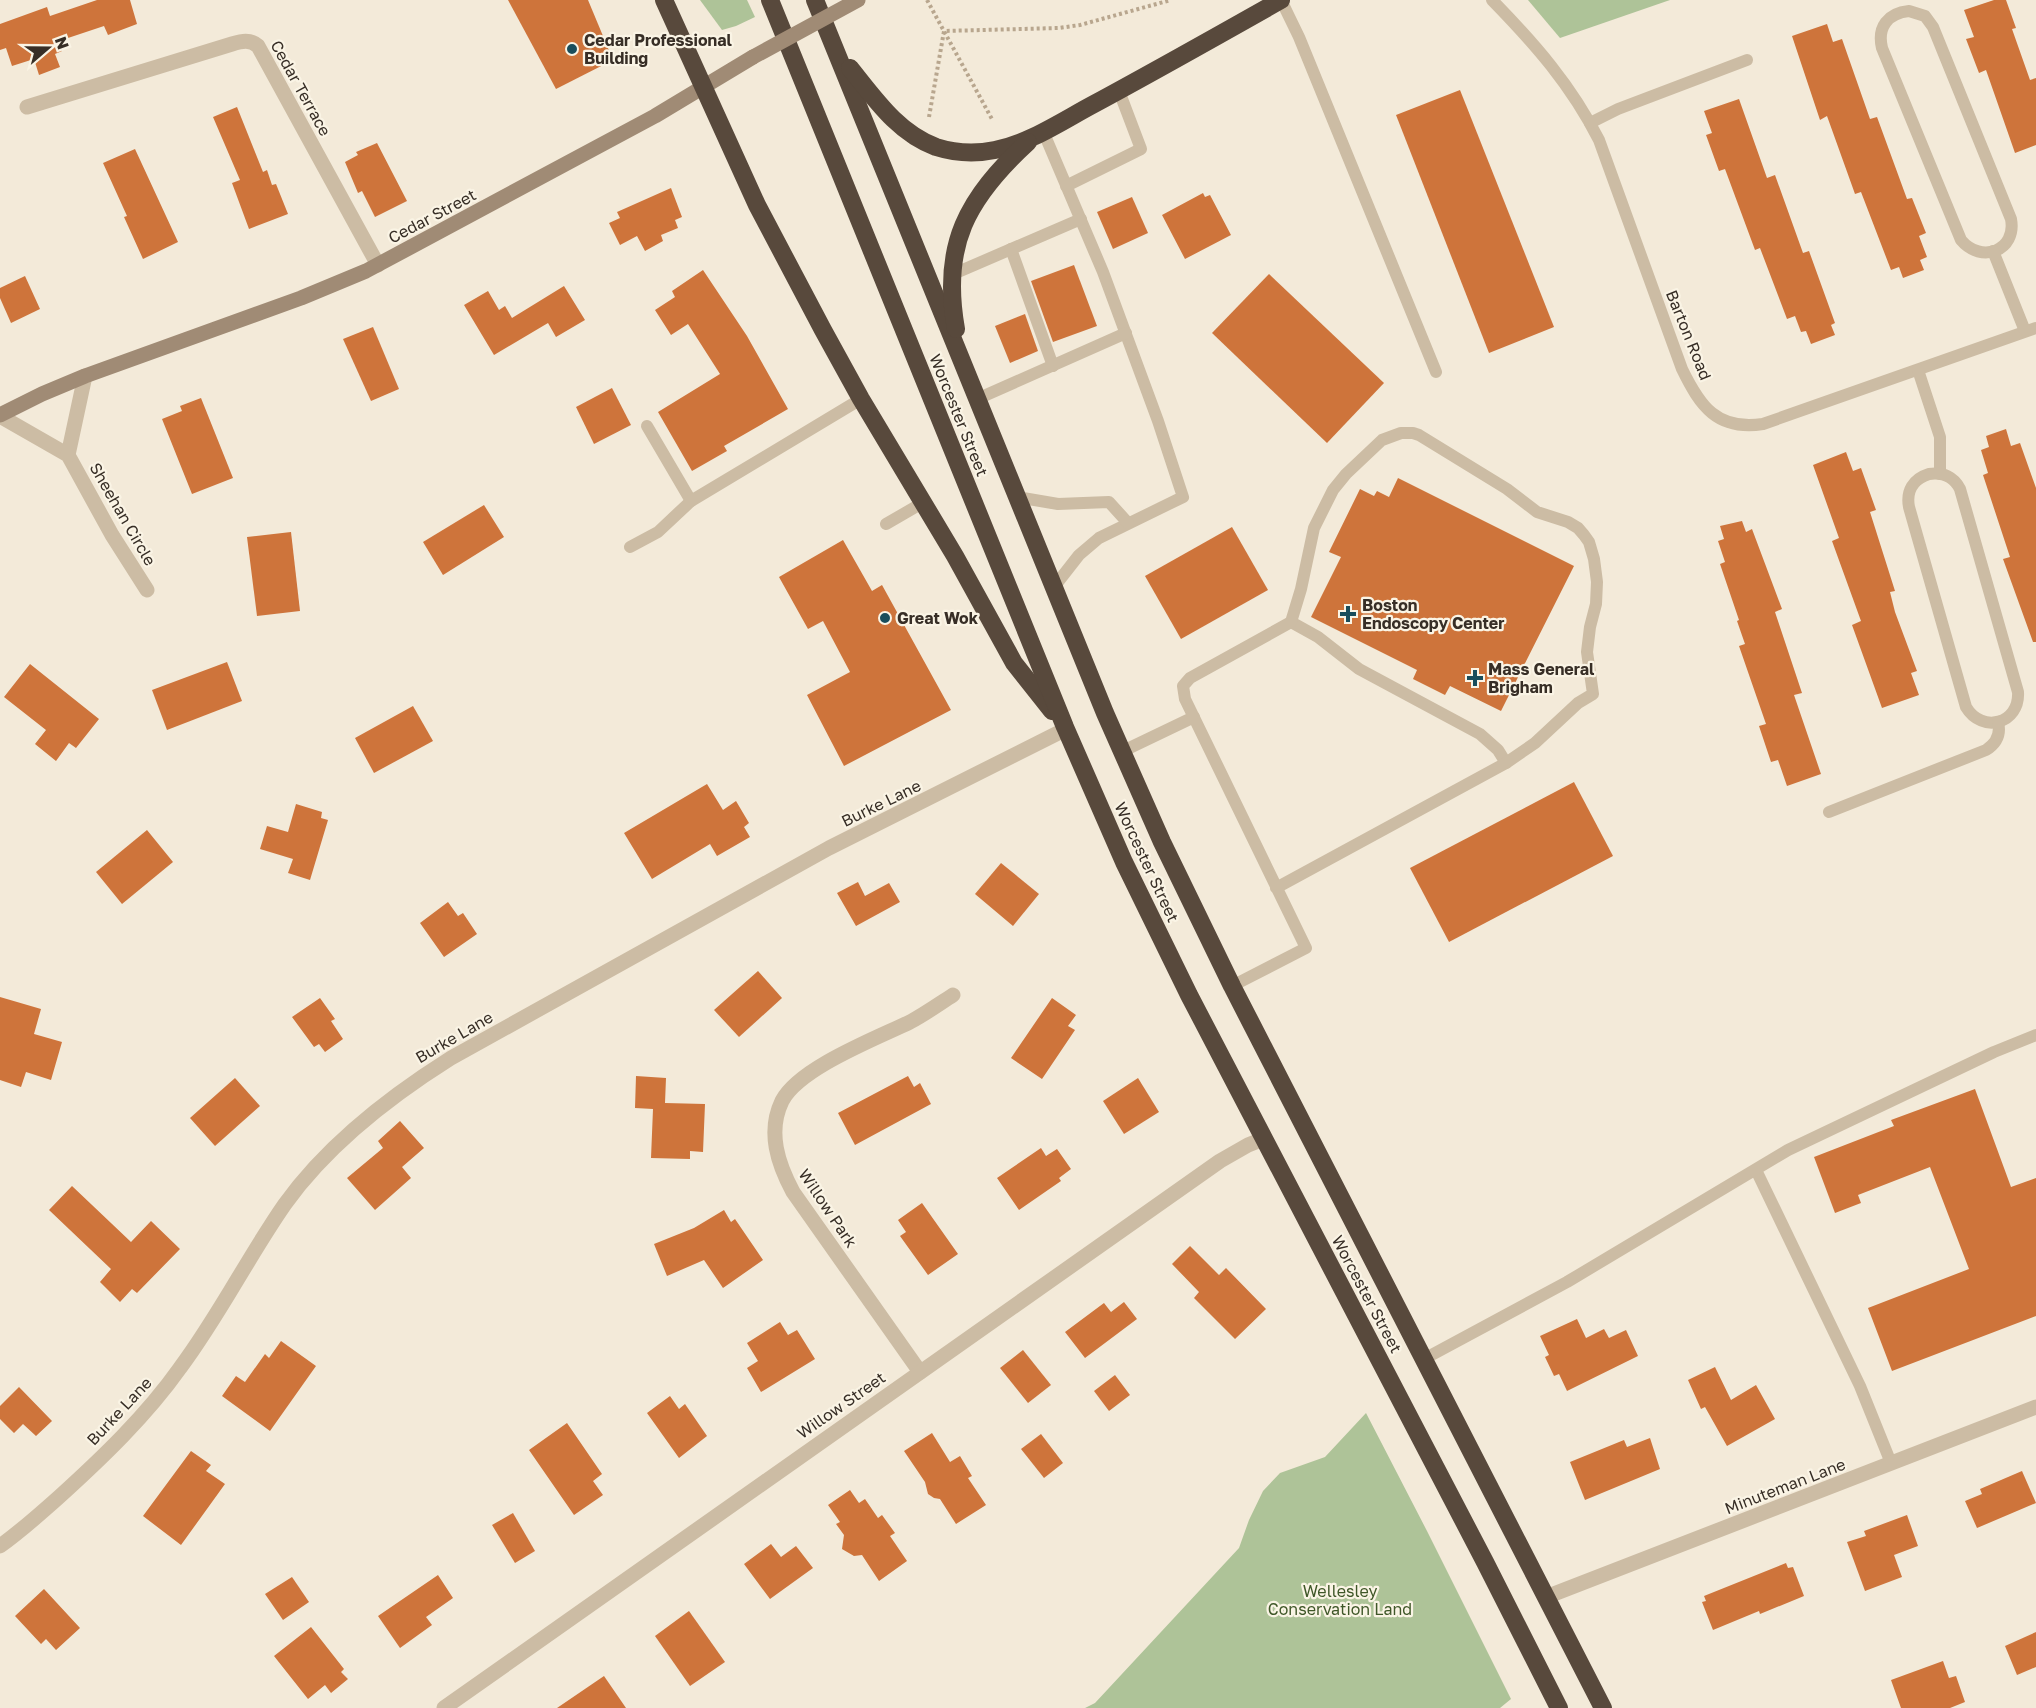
<svg xmlns="http://www.w3.org/2000/svg" width="2036" height="1708" font-family="'Golos Text',sans-serif">
<style>
.green{fill:#aec398}
.building{fill:#ce743b}
.lines{fill:none;stroke-linecap:round;stroke-linejoin:round}
.path{stroke:#b8a68e;stroke-width:4;stroke-dasharray:3 3;stroke-linecap:butt}
.lane{stroke:#ccbca4;stroke-width:12}
.street{stroke:#ccbca4;stroke-width:15}
.secondary{stroke:#a08b75;stroke-width:15}
.highway{stroke:#58493c;stroke-width:18}
.secondary-bridge{stroke:#a08b75;stroke-width:15}
.poi-dot{fill:#194d5b;stroke:#faf4e5;stroke-width:2}
.labels{text-anchor:middle;dominant-baseline:central;stroke-width:4.5;stroke-linejoin:round;paint-order:stroke}
.poi-label{font-size:16px;font-weight:bold;fill:#372e26;stroke:#faf4e5;text-anchor:start}
.street-label{font-size:16px;fill:#372e26;stroke:#faf4e5}
.park-label{font-size:16px;fill:#3f5728;stroke:#faf4e5}
</style>
<rect width="100%" height="100%" fill="#f3ead9"/>
<g class="green">
<polygon points="700,0 747,0 755,17 736,26 722,30"/>
<polygon points="1528,0 1670,0 1560,38"/>
<polygon points="1366,1413 1427,1531 1511,1699 1500,1708 1085,1708 1095,1703 1239,1548 1249,1520 1263,1491 1280,1473 1325,1457"/>
</g>
<g class="building">
<polygon points="97,0 130,0 137,24 108,35 104,26 59,41 62,51 55,54 60,67 39,75 34,59 12,66 6,48 0,50 0,24 47,7 50,16"/>
<polygon points="508,0 588,0 613,60 556,89"/>
<polygon points="1994,0 2006,0 2016,28 2012,29 2030,80 2036,78 2036,145 2015,153 1986,70 1979,73 1966,39 1974,37 1964,10"/>
<polygon points="1827,24 1833,42 1842,39 1870,119 1877,117 1907,199 1912,198 1926,233 1919,236 1927,257 1920,260 1924,270 1903,278 1899,267 1891,270 1861,192 1855,194 1827,116 1820,120 1792,36"/>
<polygon points="1460,90 1554,327 1489,353 1396,115"/>
<polygon points="1739,99 1767,178 1775,175 1803,253 1809,251 1835,323 1831,325 1835,335 1811,344 1806,331 1801,332 1795,316 1787,319 1760,248 1755,250 1725,169 1719,171 1706,135 1712,133 1704,111"/>
<polygon points="237,107 263,172 267,170 272,185 276,184 288,214 249,229 232,183 240,180 213,117"/>
<polygon points="377,143 407,201 375,217 362,191 358,193 345,162 358,155 356,152"/>
<polygon points="135,149 178,242 143,259 124,217 127,216 103,163"/>
<polygon points="671,188 682,217 675,220 678,228 661,235 663,241 645,251 637,236 620,245 609,223 620,218 617,212"/>
<polygon points="1203,193 1205,197 1210,195 1231,235 1185,259 1162,215"/>
<polygon points="1132,197 1148,233 1113,249 1097,212"/>
<polygon points="1074,265 1097,326 1053,342 1031,281"/>
<polygon points="703,270 747,336 788,409 724,446 727,451 692,471 658,412 720,374 688,324 671,335 655,310 675,297 672,291"/>
<polygon points="1269,274 1384,383 1327,443 1212,333"/>
<polygon points="25,276 40,309 11,323 0,298 0,288"/>
<polygon points="564,286 585,320 556,337 548,323 494,355 464,305 488,291 499,310 505,306 512,318"/>
<polygon points="1025,314 1038,351 1010,363 995,326"/>
<polygon points="373,327 399,389 371,401 343,339"/>
<polygon points="612,388 631,425 594,444 576,407"/>
<polygon points="201,398 233,478 192,494 162,419 182,411 180,406"/>
<polygon points="2006,429 2011,446 2020,443 2036,488 2036,642 2033,642 2003,559 2010,557 1983,475 1988,473 1981,450 1989,447 1986,436"/>
<polygon points="1846,452 1853,471 1861,468 1876,510 1870,512 1895,591 1890,592 1895,612 1917,671 1911,673 1919,695 1882,708 1852,625 1861,621 1832,541 1839,538 1813,465"/>
<polygon points="1398,478 1574,566 1501,711 1450,686 1445,695 1413,679 1417,670 1311,617 1341,557 1329,552 1360,489 1374,496 1377,491 1389,497"/>
<polygon points="484,505 504,537 443,575 423,542"/>
<polygon points="1742,521 1746,532 1752,529 1782,609 1775,612 1802,693 1794,695 1821,774 1787,786 1778,760 1771,762 1759,726 1766,724 1739,646 1745,644 1737,621 1739,620 1720,564 1725,562 1718,541 1724,539 1720,526"/>
<polygon points="1232,527 1268,590 1181,639 1145,576"/>
<polygon points="291,532 300,611 257,616 247,537"/>
<polygon points="843,540 872,591 882,585 951,710 844,766 807,695 850,672 823,621 808,629 779,577"/>
<polygon points="227,662 242,701 167,730 152,690"/>
<polygon points="30,664 99,719 76,748 69,743 56,761 35,744 46,730 4,697"/>
<polygon points="413,706 433,741 374,773 355,738"/>
<polygon points="1574,782 1613,856 1449,942 1410,868"/>
<polygon points="707,784 723,810 736,801 749,823 744,827 750,837 717,856 710,844 652,879 624,833"/>
<polygon points="296,804 322,812 321,818 328,820 310,880 288,873 293,859 260,849 267,826 288,832"/>
<polygon points="147,830 173,862 122,904 96,872"/>
<polygon points="1001,863 1039,894 1013,926 975,894"/>
<polygon points="858,882 865,896 889,883 900,902 856,926 837,893"/>
<polygon points="448,902 458,916 463,913 477,934 444,957 420,923"/>
<polygon points="758,971 782,998 739,1037 714,1010"/>
<polygon points="0,997 41,1009 34,1034 62,1042 51,1080 26,1072 21,1087 0,1080"/>
<polygon points="320,998 335,1019 331,1021 343,1039 325,1052 319,1044 314,1047 292,1017"/>
<polygon points="1052,998 1076,1015 1068,1026 1075,1030 1042,1079 1011,1058"/>
<polygon points="636,1076 666,1078 665,1103 705,1104 703,1152 690,1151 690,1159 651,1158 653,1109 635,1108"/>
<polygon points="908,1076 914,1087 920,1083 931,1104 855,1145 838,1113"/>
<polygon points="235,1078 260,1106 215,1146 190,1118"/>
<polygon points="1138,1078 1159,1112 1124,1134 1103,1101"/>
<polygon points="1975,1089 2011,1187 2036,1178 2036,1316 1892,1371 1868,1308 1969,1269 1930,1167 1858,1195 1861,1203 1835,1213 1814,1157 1894,1126 1891,1120"/>
<polygon points="400,1121 424,1148 402,1167 411,1178 375,1210 347,1178 383,1148 378,1141"/>
<polygon points="1041,1148 1046,1156 1057,1149 1071,1169 1059,1178 1061,1181 1019,1210 997,1178"/>
<polygon points="72,1186 131,1242 151,1221 180,1249 137,1293 132,1289 120,1302 100,1282 111,1269 49,1210"/>
<polygon points="922,1203 958,1254 928,1275 900,1236 906,1232 898,1220"/>
<polygon points="724,1210 731,1222 735,1219 763,1260 723,1288 704,1260 667,1276 654,1244 694,1228"/>
<polygon points="1190,1246 1219,1275 1226,1268 1266,1309 1235,1339 1194,1298 1199,1292 1172,1264"/>
<polygon points="1124,1302 1137,1319 1085,1358 1065,1332 1104,1303 1111,1312"/>
<polygon points="1577,1319 1586,1338 1604,1329 1609,1338 1626,1330 1638,1356 1567,1391 1559,1374 1554,1376 1545,1357 1549,1355 1540,1336"/>
<polygon points="780,1322 788,1335 797,1330 815,1359 761,1392 747,1368 758,1361 747,1343"/>
<polygon points="281,1341 316,1366 270,1431 222,1396 236,1376 245,1382 265,1354 269,1358"/>
<polygon points="1023,1350 1051,1385 1028,1403 1000,1368"/>
<polygon points="1715,1367 1731,1400 1756,1385 1775,1419 1727,1446 1705,1407 1701,1409 1688,1380"/>
<polygon points="1115,1375 1130,1395 1109,1411 1094,1391"/>
<polygon points="19,1387 52,1421 36,1436 23,1424 14,1433 0,1419 0,1406"/>
<polygon points="670,1396 679,1409 685,1404 707,1436 679,1458 647,1413"/>
<polygon points="567,1423 602,1474 593,1481 603,1495 574,1515 529,1450"/>
<polygon points="932,1433 950,1462 960,1456 972,1476 968,1478 986,1505 956,1524 940,1499 934,1498 928,1494 925,1482 904,1451"/>
<polygon points="1041,1434 1063,1463 1044,1478 1021,1449"/>
<polygon points="1650,1438 1660,1469 1585,1500 1570,1462 1624,1440 1627,1447"/>
<polygon points="191,1451 211,1465 206,1471 225,1484 181,1545 143,1516"/>
<polygon points="2022,1471 2036,1503 1977,1528 1965,1501 1982,1494 1980,1489"/>
<polygon points="850,1490 859,1503 865,1499 878,1518 882,1515 895,1533 890,1536 907,1561 879,1581 862,1555 854,1556 842,1549 844,1535 836,1524 840,1522 828,1505"/>
<polygon points="513,1513 535,1551 515,1563 492,1525"/>
<polygon points="1907,1515 1918,1546 1894,1555 1902,1577 1865,1591 1847,1542 1866,1536 1864,1531"/>
<polygon points="771,1544 781,1557 796,1546 813,1568 770,1599 744,1564"/>
<polygon points="1786,1563 1788,1568 1793,1567 1804,1596 1760,1614 1759,1611 1713,1630 1702,1602 1706,1601 1704,1596"/>
<polygon points="438,1575 453,1598 426,1617 432,1625 400,1648 378,1616"/>
<polygon points="292,1577 309,1602 283,1620 265,1594"/>
<polygon points="44,1589 80,1628 56,1650 46,1639 41,1644 15,1616"/>
<polygon points="689,1611 725,1662 690,1686 655,1636"/>
<polygon points="311,1627 344,1669 341,1672 348,1679 331,1693 325,1685 308,1699 274,1656"/>
<polygon points="2036,1632 2036,1667 2017,1675 2005,1646"/>
<polygon points="1943,1661 1949,1678 1956,1676 1965,1702 1950,1708 1901,1708 1891,1680"/>
<polygon points="604,1676 626,1708 557,1708"/>
</g>
<g class="lines">
<g class="path">
<polyline points="927,0 993,121"/>
<polyline points="929,117 944,31 1059,28 1080,25 1171,0"/>
</g>
<g class="lane">
<polyline points="1281,0 1299,37 1436,372"/>
<path d="M1492 0C1535 44 1571 85 1599 140L1682 369C1700 406 1717 431 1763 424L2036 328"/>
<path d="M1909 11 1925 16 1933 27 2011 219C2017 251 1981 264 1961 240L1882 48C1877 27 1888 13 1909 11Z"/>
<polyline points="1590,123 1618,109 1747,60"/>
<polyline points="1043,131 1103,272 1158,421 1183,497 1099,538 1079,555 1054,587"/>
<polyline points="1066,186 1141,149 1119,91"/>
<polyline points="1011,249 1053,366"/>
<polyline points="1993,251 2025,331"/>
<polyline points="951,275 1081,219"/>
<polyline points="1918,370 1940,437 1940,474"/>
<polyline points="977,399 1126,333"/>
<polyline points="647,426 691,501"/>
<path d="M1929 474C1943 472 1954 477 1960 489L2018 692C2020 724 1982 734 1966 707L1909 507C1906 491 1913 479 1929 474Z"/>
<polyline points="1017,497 1058,504 1109,502 1128,523"/>
<polyline points="886,524 924,502"/>
<polyline points="630,547 658,532 691,501 861,399"/>
<polyline points="1291,622 1318,637 1359,669 1480,734 1498,750 1506,763"/>
<polyline points="1121,752 1194,717"/>
<path d="M1829 812 1986 750C1997 743 2001 734 1998 722"/>
<polyline points="1232,986 1306,948 1185,699 1183,686 1190,678 1291,622 1301,589 1314,528 1333,490 1346,474 1382,440 1401,433 1413,433 1419,435 1507,489 1537,512 1568,522 1578,528 1584,535 1589,542 1594,559 1597,582 1596,604 1590,627 1587,652 1593,694 1578,703 1535,743 1506,763 1276,888"/>
<polyline points="1756,1170 1860,1386 1891,1463"/>
<polyline points="1424,1359 1567,1282 1788,1150 1994,1052 2036,1035"/>
</g>
<g class="street">
<path d="M27 107 232 44C242 41 250 39 258 46L378 265"/>
<polyline points="0,416 68,455 112,535 147,590"/>
<polyline points="68,455 85,376"/>
<path d="M920 1372 793 1192C778 1164 767 1132 782 1101 799 1068 877 1038 910 1022 925 1014 939 1004 953 995"/>
<path d="M0 1546C21 1531 40 1514 59 1497 102 1458 146 1416 180 1368 219 1316 248 1257 285 1204 328 1144 389 1097 451 1058L829 848 1066 729"/>
<polyline points="1546,1597 2036,1407"/>
<polyline points="444,1708 1220,1161 1248,1145 1263,1139"/>
</g>
<polyline class="secondary" points="0,415 42,394 85,376 301,298 366,271 655,116 753,57"/>
<g class="highway">
<polyline points="664,0 757,205 823,330 861,399 955,556 1014,663 1052,711"/>
<polyline points="770,0 1065,727 1124,862 1189,995 1485,1562 1559,1708"/>
<polyline points="815,0 1105,713 1162,842 1232,986 1603,1708"/>
<path d="M850 68C875 99 898 133 936 147 955 153 976 154 995 150 1030 143 1062 121 1094 104 1157 70 1219 35 1281 0"/>
<path d="M956 329C941 245 967 198 1028 142"/>
</g>
<polyline class="secondary-bridge" points="753,57 858,0"/>
</g>
<g class="poi-dot">
<circle cx="572" cy="49" r="6"/>
<path d="M1345 605h6v6h6v6h-6v6h-6v-6h-6v-6h6z"/>
<circle cx="885" cy="618" r="6"/>
<path d="M1472 669h6v6h6v6h-6v6h-6v-6h-6v-6h6z"/>
</g>
<g class="labels">
<g class="poi-label">
<text x="584" y="40">Cedar Professional<tspan x="584" dy="18">Building</tspan></text>
<text x="1362" y="605">Boston<tspan x="1362" dy="18">Endoscopy Center</tspan></text>
<text x="897" y="618">Great Wok</text>
<text x="1488" y="669">Mass General<tspan x="1488" dy="18">Brigham</tspan></text>
</g>
<g class="street-label">
<text transform="translate(301 88) rotate(61)">Cedar Terrace</text>
<text transform="translate(432 216) rotate(-28)">Cedar Street</text>
<text transform="translate(1689 335) rotate(68)">Barton Road</text>
<text transform="translate(959 415) rotate(68)">Worcester Street</text>
<text transform="translate(123 514) rotate(60)">Sheehan Circle</text>
<text transform="translate(881 803) rotate(-26)">Burke Lane</text>
<text transform="translate(1147 862) rotate(65)">Worcester Street</text>
<text transform="translate(454 1037) rotate(-30)">Burke Lane</text>
<text transform="translate(828 1208) rotate(56)">Willow Park</text>
<text transform="translate(1367 1294) rotate(62)">Worcester Street</text>
<text transform="translate(841 1405) rotate(-35)">Willow Street</text>
<text transform="translate(119 1411) rotate(-47)">Burke Lane</text>
<text transform="translate(1785 1486) rotate(-21)">Minuteman Lane</text>
</g>
<g class="park-label">
<text x="1340" y="1591">Wellesley<tspan x="1340" dy="18">Conservation Land</tspan></text>
</g>
</g>
<g transform="translate(48 48) rotate(70)" stroke="#faf4e5" stroke-width="4.5" paint-order="stroke">
<path d="M0-4.5L10 22L0 15L-10 22Z" fill="#372e26"/>
<text y="-9" font-size="16" font-weight="bold" text-anchor="middle" fill="#372e26">N</text>
</g>
</svg>
